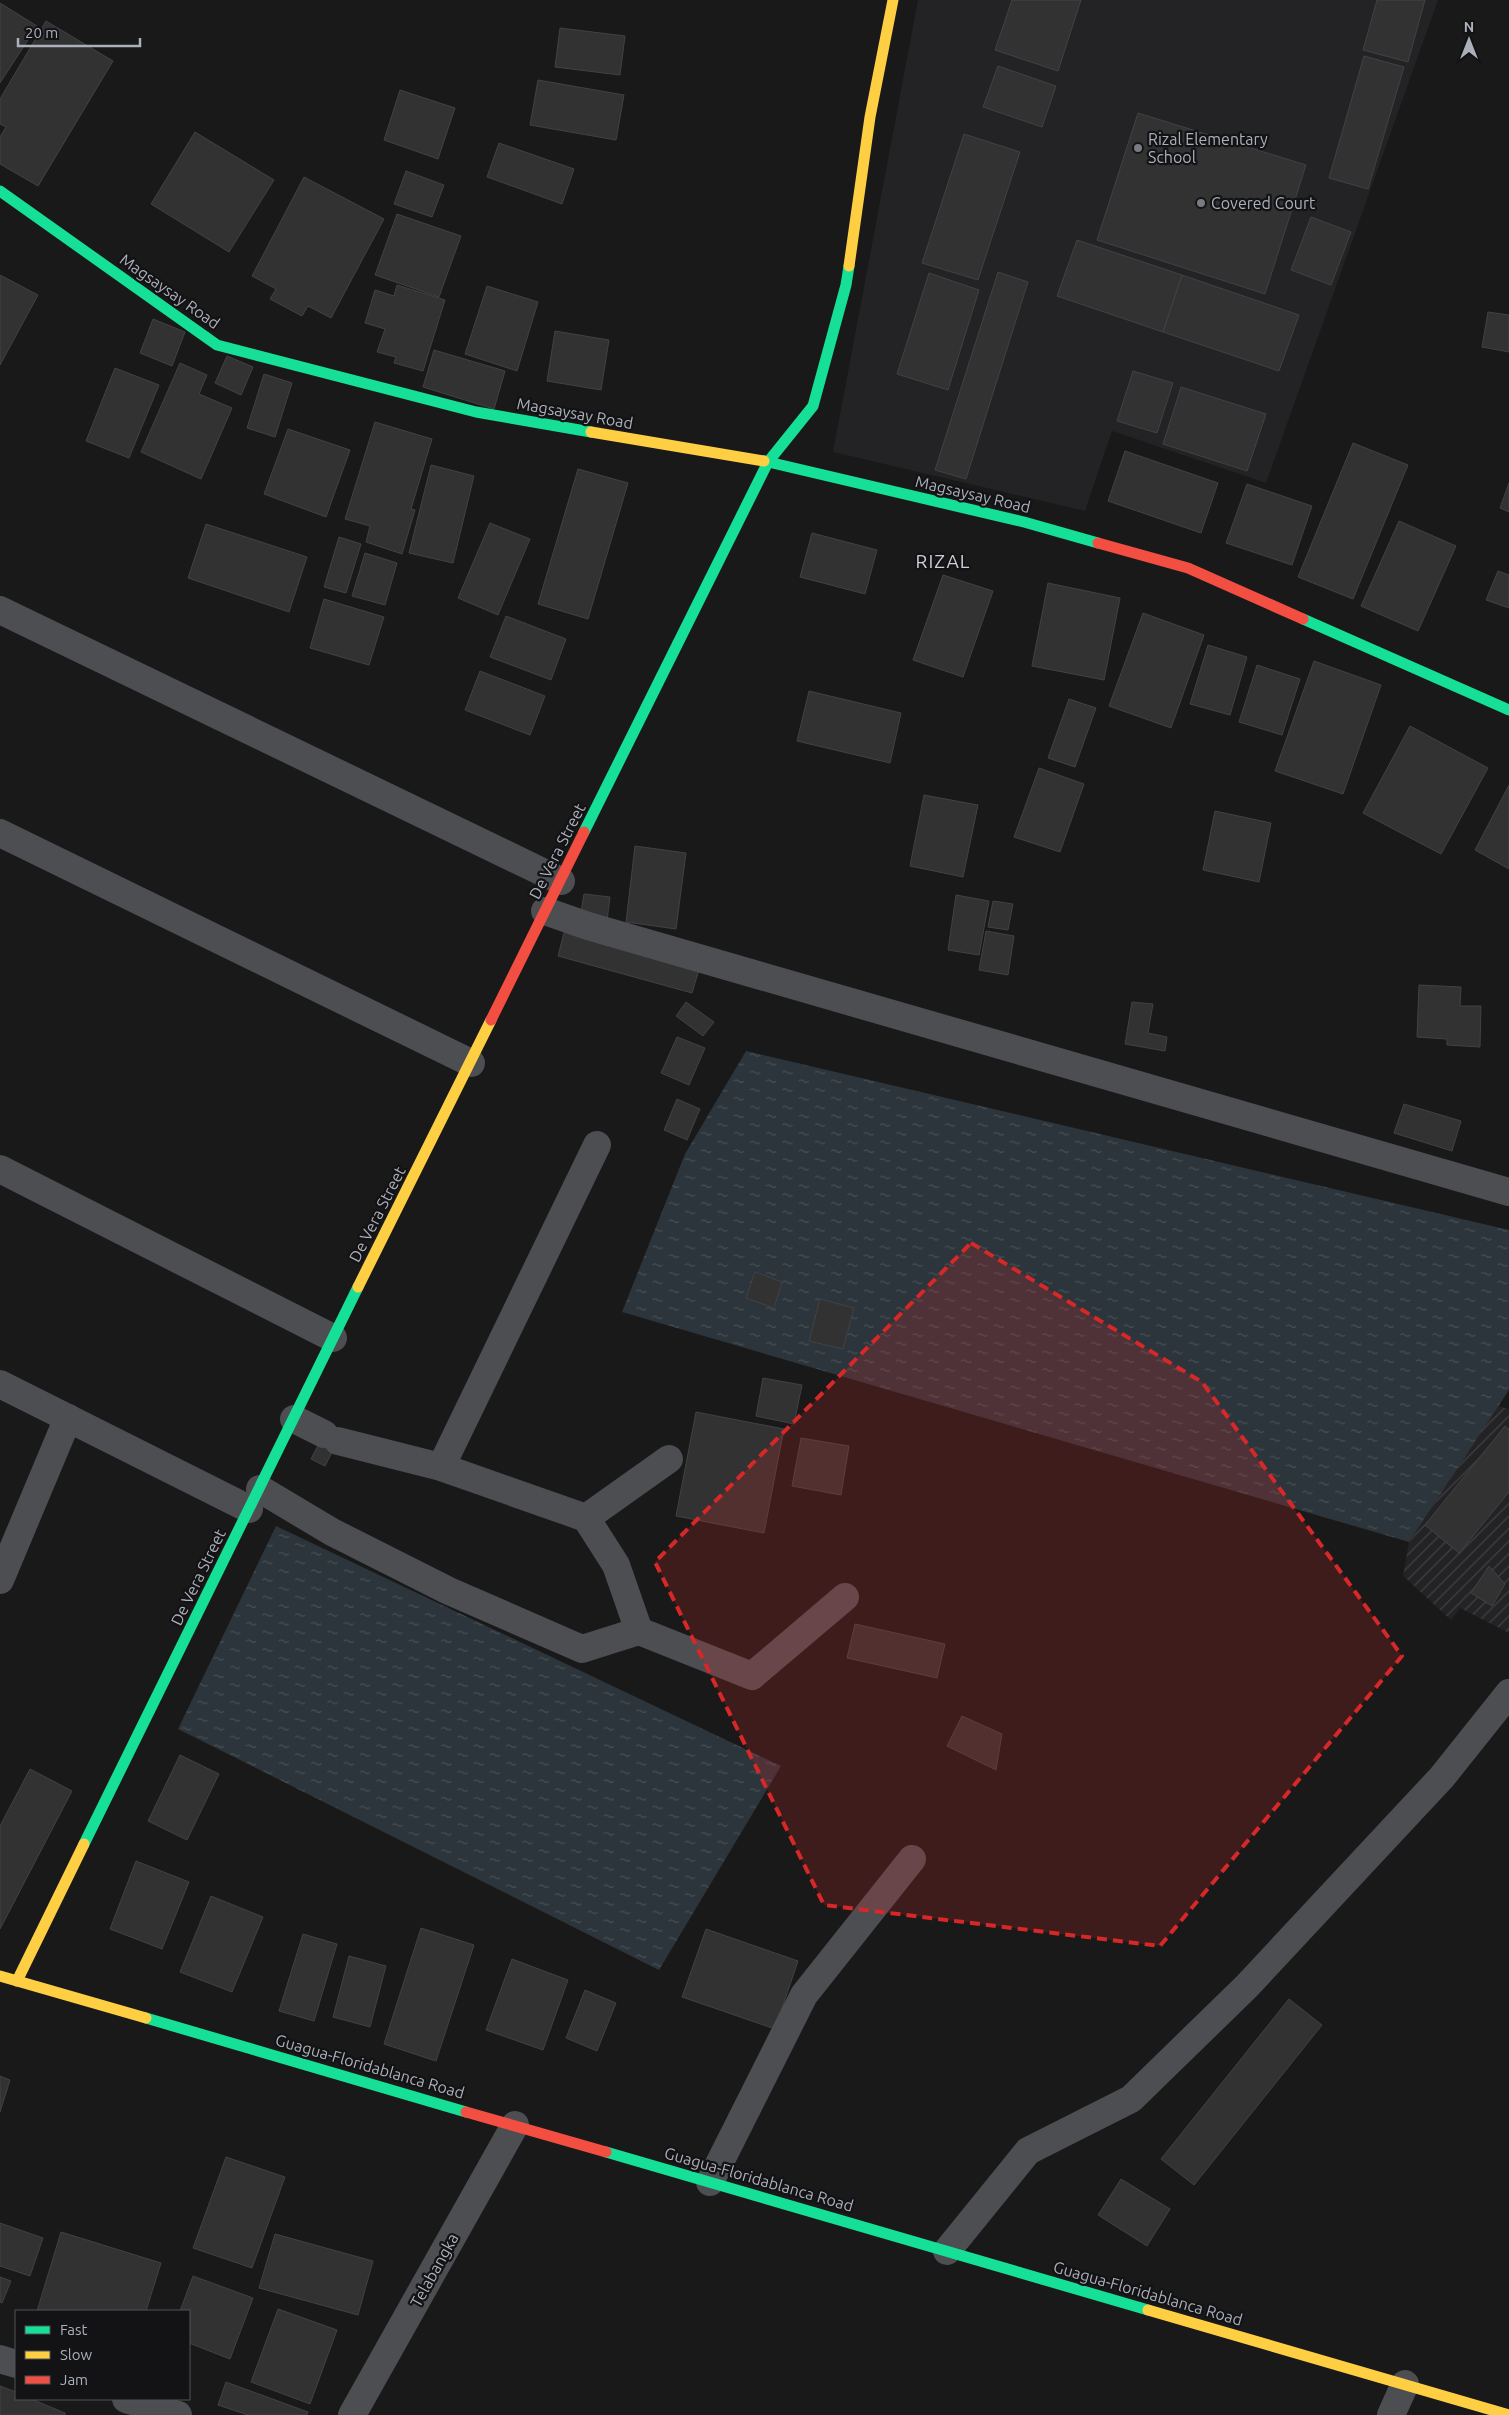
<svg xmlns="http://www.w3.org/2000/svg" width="1509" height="2415" font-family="Ubuntu,sans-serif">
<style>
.built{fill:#232325}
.industrial{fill:url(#industrial-furrows)}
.water{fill:url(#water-ripples)}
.building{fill:#323233;stroke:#414245}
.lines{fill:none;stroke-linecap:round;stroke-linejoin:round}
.street{stroke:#4d4e52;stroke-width:28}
.fast{stroke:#16e098;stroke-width:11}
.slow{stroke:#ffcf43;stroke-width:11}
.jam{stroke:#f24e42;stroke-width:11}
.marked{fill:#d62828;fill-opacity:0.2;stroke:#d62828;stroke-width:4;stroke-dasharray:10 6;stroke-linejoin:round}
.poi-dot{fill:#787b82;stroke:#131315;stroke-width:2}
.labels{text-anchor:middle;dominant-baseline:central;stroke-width:4.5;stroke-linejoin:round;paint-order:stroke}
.poi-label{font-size:16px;fill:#abb0ba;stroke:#131315;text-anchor:start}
.street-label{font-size:16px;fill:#abb0ba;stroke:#131315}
.quarter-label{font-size:19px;letter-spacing:1px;fill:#cccfd6;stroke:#131315}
</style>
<defs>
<pattern id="industrial-furrows" width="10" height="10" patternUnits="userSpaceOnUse" patternTransform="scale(1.25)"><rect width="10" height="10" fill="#232325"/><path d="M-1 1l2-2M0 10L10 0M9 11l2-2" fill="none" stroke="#404043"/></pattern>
<pattern id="water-ripples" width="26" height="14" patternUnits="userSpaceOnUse" patternTransform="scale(1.25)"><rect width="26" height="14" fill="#2c353b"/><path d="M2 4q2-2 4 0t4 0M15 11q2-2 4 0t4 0" fill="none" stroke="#485055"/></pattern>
</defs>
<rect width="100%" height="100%" fill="#191919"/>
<polygon class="built" points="918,0 1438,0 1266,483 1112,431 1085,511 833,452"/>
<polygon class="industrial" points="1498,1406 1509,1409 1509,1633 1460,1608 1451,1620 1403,1576 1409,1542"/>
<g class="water">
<polygon points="746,1051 1509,1230 1509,1390 1409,1542 622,1312 685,1154"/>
<polygon points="276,1526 781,1766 659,1970 178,1729"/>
</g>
<g class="building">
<polygon points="1012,0 1081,0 1058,71 995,50"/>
<polygon points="1377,0 1425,0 1408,62 1363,50"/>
<polygon points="0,3 37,26 0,83"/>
<polygon points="46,21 113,61 38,186 0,164 0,137 6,127 0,124 0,99"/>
<polygon points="560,28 625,36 620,75 555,67"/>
<polygon points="1364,56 1404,67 1368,189 1329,178"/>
<polygon points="998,66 1056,86 1042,127 983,107"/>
<polygon points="538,80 624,95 616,140 530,125"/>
<polygon points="400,90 455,108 438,159 384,140"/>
<polygon points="1138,113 1306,165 1265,294 1097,240"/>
<polygon points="195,132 274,180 229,252 151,204"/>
<polygon points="964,134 1020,152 978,280 922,263"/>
<polygon points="499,143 574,169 562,204 487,177"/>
<polygon points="406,171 444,185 432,217 394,204"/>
<polygon points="304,177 384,219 331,318 308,306 302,316 270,299 276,289 252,276"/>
<polygon points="397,214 461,236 439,297 375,275"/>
<polygon points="1311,217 1351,232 1331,285 1291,270"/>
<polygon points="1077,240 1182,275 1163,332 1057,296"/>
<polygon points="998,272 1028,282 966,479 935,470"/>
<polygon points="929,273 979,290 948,390 897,374"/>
<polygon points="0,275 38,295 0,365"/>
<polygon points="1182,275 1299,315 1279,371 1163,332"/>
<polygon points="397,285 445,300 423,371 394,363 396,357 377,352 385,329 365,323 375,290 394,296"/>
<polygon points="487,286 538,302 517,371 465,354"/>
<polygon points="1488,312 1509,315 1509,352 1482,347"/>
<polygon points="153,319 185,332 172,366 140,353"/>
<polygon points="555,331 609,340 601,390 547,381"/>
<polygon points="434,350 505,371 494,409 423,387"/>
<polygon points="227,356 253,367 241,395 215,383"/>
<polygon points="180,363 207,375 199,394 232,408 201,479 141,452"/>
<polygon points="115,368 159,385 129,458 86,441"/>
<polygon points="1133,371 1173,383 1157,433 1117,421"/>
<polygon points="264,374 292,383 275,437 247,428"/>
<polygon points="1181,387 1266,414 1247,471 1163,444"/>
<polygon points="375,422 432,439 411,509 415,510 402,554 366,542 370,526 345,519"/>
<polygon points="288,429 350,450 326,517 264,494"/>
<polygon points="1353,443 1408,465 1353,599 1298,577"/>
<polygon points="1125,451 1218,483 1201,533 1108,501"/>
<polygon points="431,465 474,476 453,563 409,553"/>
<polygon points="578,469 628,483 588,619 538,604"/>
<polygon points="1509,483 1509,512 1500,508"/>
<polygon points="1247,484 1312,506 1292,565 1226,543"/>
<polygon points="1399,521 1456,546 1418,631 1361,606"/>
<polygon points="490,523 530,539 498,615 458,598"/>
<polygon points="206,524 307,557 289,612 188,578"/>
<polygon points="812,533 877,550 865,594 800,577"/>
<polygon points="339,537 361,544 346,593 324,587"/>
<polygon points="365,553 397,563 385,605 352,596"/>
<polygon points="1498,571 1509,575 1509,608 1486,600"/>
<polygon points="943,575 993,591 963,677 913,660"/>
<polygon points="1048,583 1120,598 1104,680 1032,666"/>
<polygon points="324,599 384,617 369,665 310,648"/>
<polygon points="1143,613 1204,635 1171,728 1109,706"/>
<polygon points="506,616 566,639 551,680 490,657"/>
<polygon points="1208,645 1247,657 1230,715 1190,704"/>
<polygon points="1314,661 1381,685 1343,794 1275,771"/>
<polygon points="1257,665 1300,679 1282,735 1239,722"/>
<polygon points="480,671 545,696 530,735 465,710"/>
<polygon points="809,691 901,713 890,763 797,741"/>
<polygon points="1069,699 1096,708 1075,767 1048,758"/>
<polygon points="1410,726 1488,768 1441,854 1363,813"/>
<polygon points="1039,768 1084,784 1060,852 1014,837"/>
<polygon points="1509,785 1509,869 1475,850"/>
<polygon points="924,795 978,805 963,877 910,866"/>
<polygon points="1215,811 1271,823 1259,882 1203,870"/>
<polygon points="635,846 686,853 676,929 626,922"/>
<polygon points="584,894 610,897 607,921 580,918"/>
<polygon points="956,895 989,901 979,955 948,950"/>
<polygon points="993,901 1013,904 1008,930 988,927"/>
<polygon points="566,925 701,963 692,993 558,956"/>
<polygon points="986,931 1014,936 1008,975 979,970"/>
<polygon points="1419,985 1461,987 1460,1006 1481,1006 1480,1047 1447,1045 1447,1039 1417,1037"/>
<polygon points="686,1002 714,1022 703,1036 676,1016"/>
<polygon points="1132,1002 1153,1004 1148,1033 1167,1037 1165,1051 1125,1044"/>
<polygon points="677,1037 705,1048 689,1085 661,1073"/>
<polygon points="677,1099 700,1109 687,1140 664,1130"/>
<polygon points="1404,1104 1461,1121 1452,1151 1394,1133"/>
<polygon points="755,1272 782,1282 774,1308 746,1298"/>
<polygon points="820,1299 854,1308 843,1349 809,1341"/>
<polygon points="763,1378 802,1385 794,1424 756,1416"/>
<polygon points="696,1412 784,1429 764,1533 676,1516"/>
<polygon points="329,1424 343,1431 325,1466 311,1459"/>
<polygon points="1505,1426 1509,1430 1509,1492 1459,1553 1425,1525"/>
<polygon points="801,1438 849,1446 841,1495 792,1486"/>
<polygon points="1489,1566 1505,1584 1492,1606 1471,1593"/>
<polygon points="855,1624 945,1644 937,1678 847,1658"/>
<polygon points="962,1716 1002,1734 996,1770 947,1746"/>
<polygon points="180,1755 219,1774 187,1840 148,1821"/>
<polygon points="30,1769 72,1791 0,1929 0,1826"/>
<polygon points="136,1861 189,1882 162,1949 110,1929"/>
<polygon points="211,1896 263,1917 232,1992 180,1972"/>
<polygon points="421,1928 474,1945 436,2061 384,2044"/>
<polygon points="706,1929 798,1961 775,2029 682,1997"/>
<polygon points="303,1934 337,1944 314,2021 279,2011"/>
<polygon points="349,1956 386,1966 370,2027 333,2017"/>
<polygon points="512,1959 568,1980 543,2050 486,2030"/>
<polygon points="585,1990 616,2003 597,2051 566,2038"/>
<polygon points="1289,1999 1322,2025 1194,2185 1161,2159"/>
<polygon points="0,2076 10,2080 0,2112"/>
<polygon points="226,2157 285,2177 252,2268 193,2248"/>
<polygon points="1121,2179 1170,2209 1147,2246 1098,2215"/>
<polygon points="0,2223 43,2238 30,2276 0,2266"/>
<polygon points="61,2232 161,2263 146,2311 37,2311"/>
<polygon points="275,2234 373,2261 358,2315 259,2288"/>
<polygon points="193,2276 253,2298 230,2359 189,2343 189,2311 180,2311"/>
<polygon points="0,2277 11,2281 2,2303 0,2302"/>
<polygon points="278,2309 337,2330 310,2404 251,2382"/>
<polygon points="226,2382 308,2412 307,2415 248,2415 218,2405"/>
<polygon points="0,2386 16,2392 16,2399 31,2399 65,2413 65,2415 0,2415"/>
</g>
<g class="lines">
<g class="street">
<polyline points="0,610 561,881"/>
<polyline points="0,833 471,1063"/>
<polyline points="545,911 588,926 1509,1192"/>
<polyline points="0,1169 333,1338"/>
<polyline points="0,1384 249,1509"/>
<polyline points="294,1419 324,1434"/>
<polyline points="338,1441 441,1467 586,1518 669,1459"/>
<polyline points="441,1467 597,1145"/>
<polyline points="260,1489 332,1532 449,1591 582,1649 639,1631"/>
<polyline points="586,1518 616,1565 639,1631 752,1676 845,1597"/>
<polyline points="0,1580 68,1418"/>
<polyline points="710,2182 804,1995 912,1859"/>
<polyline points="947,2251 1028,2151 1131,2099 1247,1986 1442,1777 1509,1693"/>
<polyline points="0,2359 16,2364"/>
<polyline points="126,2399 178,2415"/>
<polyline points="352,2415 515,2125"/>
<polyline points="1391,2415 1405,2384"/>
</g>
<g class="fast">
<polyline points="0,191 217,345 476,412 591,432"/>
<polyline points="764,461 1024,522 1098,543"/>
<polyline points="1303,619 1509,710"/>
<polyline points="584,832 768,462 813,406 846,285 849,266"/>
<polyline points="84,1844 358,1287"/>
<polyline points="146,2018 466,2112"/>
<polyline points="606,2152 1148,2310"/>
</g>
<g class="slow">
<polyline points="849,266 870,117 893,0"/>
<polyline points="591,432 764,461"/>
<polyline points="358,1287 491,1020"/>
<polyline points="0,1976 146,2018"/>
<polyline points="17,1981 84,1844"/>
<polyline points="1148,2310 1509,2415"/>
</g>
<g class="jam">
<polyline points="1098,543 1188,568 1303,619"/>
<polyline points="491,1020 584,832"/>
<polyline points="466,2112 606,2152"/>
</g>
</g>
<path class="marked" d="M971 1243 1202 1382 1402 1656 1160 1946 824 1905 655 1562Z"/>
<g class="poi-dot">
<circle cx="1138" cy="148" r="5"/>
<circle cx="1201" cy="203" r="5"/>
</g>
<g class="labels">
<g class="poi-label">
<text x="1148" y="139">Rizal Elementary<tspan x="1148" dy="18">School</tspan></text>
<text x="1211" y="203">Covered Court</text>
</g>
<g class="street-label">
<text transform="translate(170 291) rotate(35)">Magsaysay Road</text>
<text transform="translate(575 413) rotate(10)">Magsaysay Road</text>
<text transform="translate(973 494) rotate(13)">Magsaysay Road</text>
<text transform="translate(557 851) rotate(-63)">De Vera Street</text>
<text transform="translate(377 1214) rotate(-63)">De Vera Street</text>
<text transform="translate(198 1577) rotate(-64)">De Vera Street</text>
<text transform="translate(370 2066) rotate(16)">Guagua-Floridablanca Road</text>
<text transform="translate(759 2179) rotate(16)">Guagua-Floridablanca Road</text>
<text transform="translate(434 2270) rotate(-61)">Telabangka</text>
<text transform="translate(1148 2293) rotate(16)">Guagua-Floridablanca Road</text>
</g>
<g class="quarter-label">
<text x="943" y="561">RIZAL</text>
</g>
</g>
<rect x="15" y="2310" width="175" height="90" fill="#131315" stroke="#505257"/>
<rect x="25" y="2326" width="25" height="8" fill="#16e098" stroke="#505257"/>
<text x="60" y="2335" font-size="15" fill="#abb0ba">Fast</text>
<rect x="25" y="2351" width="25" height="8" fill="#ffcf43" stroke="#505257"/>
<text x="60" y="2360" font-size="15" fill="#abb0ba">Slow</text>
<rect x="25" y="2376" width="25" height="8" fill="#f24e42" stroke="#505257"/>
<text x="60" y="2385" font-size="15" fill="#abb0ba">Jam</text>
<g transform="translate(1469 40)" stroke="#131315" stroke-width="4" paint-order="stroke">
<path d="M0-4L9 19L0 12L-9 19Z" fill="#abb0ba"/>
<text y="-8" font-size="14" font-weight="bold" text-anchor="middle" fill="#abb0ba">N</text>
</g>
<path d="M18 38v8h122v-8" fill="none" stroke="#abb0ba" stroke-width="2.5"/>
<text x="25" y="38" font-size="15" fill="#abb0ba" stroke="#131315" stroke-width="4" paint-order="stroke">20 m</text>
</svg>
